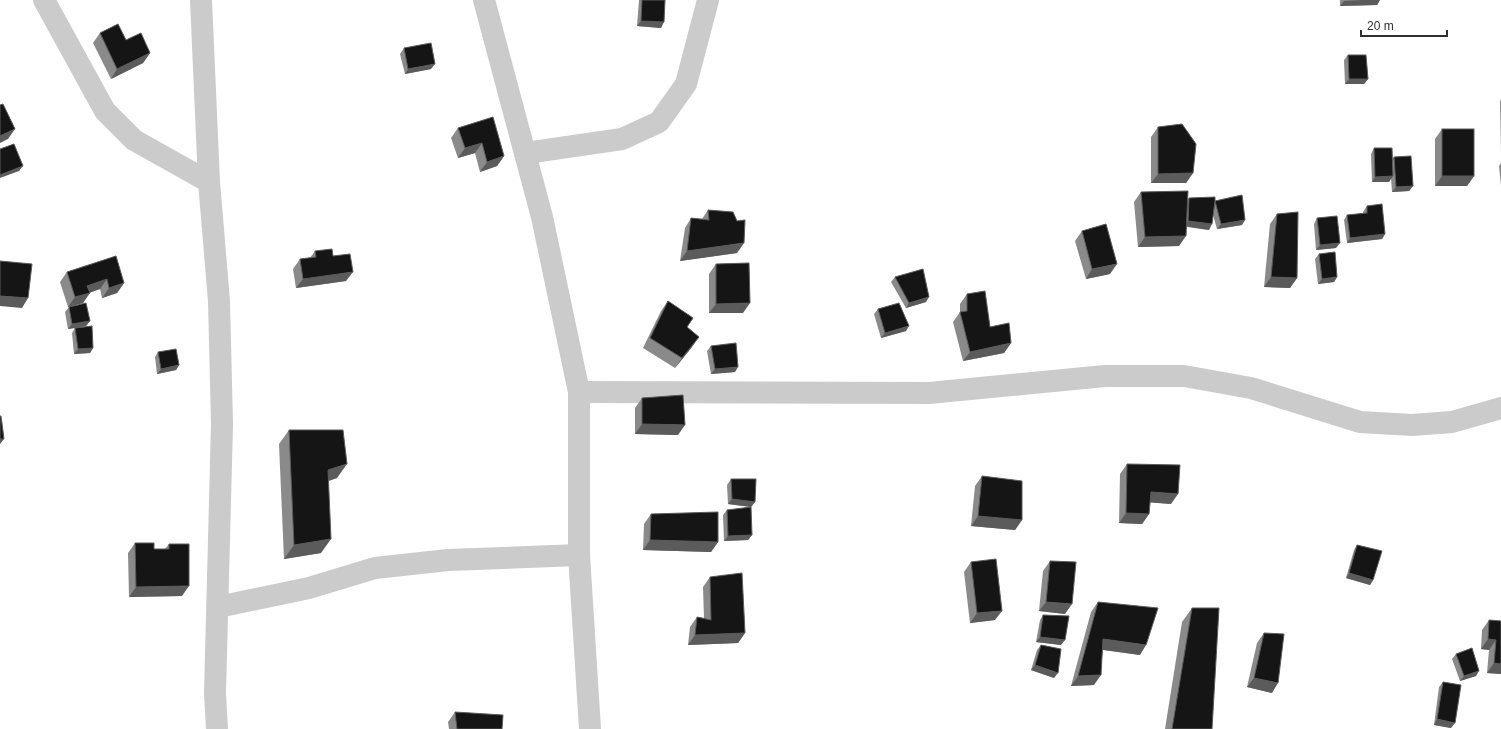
<svg xmlns="http://www.w3.org/2000/svg" width="1501" height="729" font-family="Arial,sans-serif">
<style>
.lines{fill:none;stroke-linecap:round;stroke-linejoin:round}
.street{stroke:#cbcbcb;stroke-width:22}
.wall{fill:#8a8a8a}
.shaded-wall{fill:#5b5b5b}
.building{fill:#151515;stroke:#5b5b5b}
</style>
<rect width="100%" height="100%" fill="#fff"/>
<g class="lines">
<g class="street">
<polyline points="44,0 105,111 134,140 209,182"/>
<polyline points="201,0 209,182 219,301 222,424 215,693 217,729"/>
<polyline points="484,0 542,217 579,392 579,555 590,729"/>
<polyline points="526,153 622,139 659,122 686,84 708,0"/>
<polyline points="579,392 929,393 1105,376 1184,376 1251,388 1360,422 1412,425 1452,422 1501,408"/>
<polyline points="218,607 309,588 375,568 448,560 579,555"/>
</g>
</g>
<g class="wall">
<polygon points="639,0 665,0 661,28 637,26"/>
<polygon points="1340,0 1380,0 1377,5 1340,6"/>
<polygon points="100,33 150,53 143,63 111,79 93,43"/>
<polygon points="404,48 431,69 405,74 400,54"/>
<polygon points="1348,55 1368,79 1364,84 1345,84 1344,60"/>
<polygon points="1501,100 1501,153 1500,101"/>
<polygon points="1158,127 1193,173 1186,183 1151,183 1151,137"/>
<polygon points="458,128 504,156 497,166 480,172 475,153 458,158 451,138"/>
<polygon points="1442,129 1474,176 1467,186 1435,186 1435,139"/>
<polygon points="1374,148 1392,159 1394,157 1413,186 1409,191 1392,192 1391,178 1389,182 1372,182 1371,154"/>
<polygon points="1501,163 1501,186 1499,166"/>
<polygon points="1141,192 1187,200 1189,198 1215,201 1242,225 1217,229 1213,215 1209,230 1187,227 1179,246 1138,247 1134,202"/>
<polygon points="1367,206 1385,234 1382,239 1347,243 1344,220 1347,215 1363,213 1363,212"/>
<polygon points="708,210 737,253 680,261 685,228 691,218 702,219"/>
<polygon points="1277,214 1297,278 1290,288 1264,287 1270,224"/>
<polygon points="1317,218 1336,248 1316,250 1314,224"/>
<polygon points="1082,231 1110,274 1086,279 1075,241"/>
<polygon points="315,251 333,256 346,281 296,288 293,269 300,259 310,258"/>
<polygon points="1319,254 1337,277 1334,282 1318,284 1315,259"/>
<polygon points="716,264 743,313 709,313 709,274"/>
<polygon points="67,272 124,283 117,293 102,298 100,289 89,293 83,303 71,306 90,321 86,326 76,328 93,348 90,353 74,354 72,333 75,328 68,329 65,312 69,307 68,307 60,282"/>
<polygon points="895,277 926,302 906,308 891,282"/>
<polygon points="967,294 990,327 1011,343 1004,353 963,361 953,322 960,312 960,304"/>
<polygon points="668,301 687,327 692,347 675,368 643,348 661,311"/>
<polygon points="878,309 906,331 881,338 874,314"/>
<polygon points="711,346 735,372 711,374 707,351"/>
<polygon points="158,352 179,365 176,370 157,374 155,357"/>
<polygon points="642,398 678,435 635,434 635,408"/>
<polygon points="289,430 337,478 329,481 321,553 284,559 279,444"/>
<polygon points="1127,464 1171,504 1150,502 1149,514 1142,524 1119,523 1120,474"/>
<polygon points="982,476 1022,520 1015,530 971,526 975,486"/>
<polygon points="731,479 755,502 751,507 728,504 727,485"/>
<polygon points="727,510 752,535 748,540 724,541 723,515"/>
<polygon points="651,514 718,542 711,552 643,550 644,524"/>
<polygon points="135,543 154,549 165,549 169,544 182,596 129,597 128,553"/>
<polygon points="1357,545 1373,580 1370,585 1346,578 1354,550"/>
<polygon points="1050,561 1065,614 1039,611 1043,571"/>
<polygon points="971,562 995,620 970,623 964,572"/>
<polygon points="710,577 745,633 738,643 688,645 690,627 697,617 704,618 703,587"/>
<polygon points="1098,602 1140,655 1103,650 1094,685 1071,686 1091,612"/>
<polygon points="1192,608 1212,729 1165,729 1182,622"/>
<polygon points="1043,615 1061,645 1036,642 1040,620"/>
<polygon points="1489,620 1501,621 1501,674 1487,673 1489,650 1481,649 1482,630"/>
<polygon points="1264,633 1272,693 1247,687 1257,643"/>
<polygon points="1041,645 1054,678 1031,670 1037,650"/>
<polygon points="1456,654 1476,676 1460,681 1452,659"/>
<polygon points="1443,682 1451,728 1434,725 1439,687"/>
<polygon points="455,712 502,729 449,729 448,722"/>
</g>
<g class="shaded-wall">
<polygon points="1362,0 1380,0 1377,5 1340,6 1344,1"/>
<polygon points="641,21 664,22 661,28 637,26"/>
<polygon points="150,53 143,63 111,79 117,69"/>
<polygon points="435,64 431,69 405,74 408,69"/>
<polygon points="1349,79 1368,79 1364,84 1345,84"/>
<polygon points="15,129 8,139 0,143 0,136"/>
<polygon points="482,143 475,153 458,158 465,148"/>
<polygon points="504,156 497,166 480,172 487,162"/>
<polygon points="23,166 19,171 0,178 0,175"/>
<polygon points="1193,173 1186,183 1151,183 1158,174"/>
<polygon points="1393,176 1389,182 1372,182 1375,177"/>
<polygon points="1442,176 1474,176 1467,186 1435,186"/>
<polygon points="1413,186 1409,191 1392,192 1396,187"/>
<polygon points="1245,220 1242,225 1217,229 1221,224"/>
<polygon points="1188,221 1212,224 1209,230 1184,226"/>
<polygon points="1385,234 1382,239 1347,243 1350,238"/>
<polygon points="1186,236 1179,246 1138,247 1145,237"/>
<polygon points="744,243 737,253 680,261 687,251"/>
<polygon points="1340,243 1336,248 1316,250 1320,245"/>
<polygon points="1117,264 1110,274 1086,279 1092,269"/>
<polygon points="353,272 346,281 296,288 303,279"/>
<polygon points="1271,277 1297,278 1290,288 1264,287"/>
<polygon points="1337,277 1334,282 1318,284 1322,279"/>
<polygon points="107,279 100,289 80,296 87,286"/>
<polygon points="124,283 117,293 102,298 109,288"/>
<polygon points="90,293 83,303 68,307 75,297"/>
<polygon points="0,296 28,298 22,308 0,306"/>
<polygon points="929,297 926,302 906,308 909,303"/>
<polygon points="750,303 743,313 709,313 716,304"/>
<polygon points="90,321 86,326 68,329 72,324"/>
<polygon points="909,326 906,331 881,338 885,333"/>
<polygon points="699,337 692,347 675,368 682,358"/>
<polygon points="1011,343 1004,353 963,361 970,352"/>
<polygon points="93,348 90,353 74,354 78,349"/>
<polygon points="179,365 176,370 157,374 161,369"/>
<polygon points="738,367 735,372 711,374 715,369"/>
<polygon points="642,424 685,425 678,435 635,434"/>
<polygon points="0,439 4,439 0,444"/>
<polygon points="347,464 337,478 318,484 328,470"/>
<polygon points="1151,492 1178,494 1171,504 1144,502"/>
<polygon points="732,499 755,502 751,507 728,504"/>
<polygon points="1126,513 1149,514 1142,524 1119,523"/>
<polygon points="978,516 1022,520 1015,530 971,526"/>
<polygon points="752,535 748,540 724,541 728,536"/>
<polygon points="331,539 321,553 284,559 294,545"/>
<polygon points="650,540 718,542 711,552 643,550"/>
<polygon points="1349,573 1373,580 1370,585 1346,578"/>
<polygon points="189,586 182,596 129,597 136,587"/>
<polygon points="1046,602 1072,604 1065,614 1039,611"/>
<polygon points="1002,611 995,620 970,623 977,613"/>
<polygon points="745,633 738,643 688,645 695,635"/>
<polygon points="1040,637 1065,640 1061,645 1036,642"/>
<polygon points="1103,639 1146,645 1140,655 1097,649"/>
<polygon points="1488,639 1496,640 1489,650 1481,649"/>
<polygon points="1494,663 1501,664 1501,674 1487,673"/>
<polygon points="1035,665 1058,673 1054,678 1031,670"/>
<polygon points="1479,671 1476,676 1460,681 1464,676"/>
<polygon points="1101,675 1094,685 1071,686 1078,676"/>
<polygon points="1254,678 1278,683 1272,693 1247,687"/>
<polygon points="1437,719 1455,723 1451,728 1434,725"/>
</g>
<g class="building">
<polygon points="642,0 665,0 664,22 641,21"/>
<polygon points="118,24 126,40 141,33 150,53 117,69 100,33"/>
<polygon points="431,43 435,64 408,69 404,48"/>
<polygon points="1348,55 1366,55 1368,79 1349,79"/>
<polygon points="3,104 15,129 0,136 0,105"/>
<polygon points="493,117 504,156 487,162 482,143 465,148 458,128"/>
<polygon points="1182,124 1196,144 1193,173 1158,174 1158,127"/>
<rect x="1442" y="129" width="32" height="47"/>
<polygon points="14,144 23,166 0,175 0,149"/>
<polygon points="1374,148 1392,148 1393,176 1375,177"/>
<polygon points="1411,156 1413,186 1396,187 1394,157"/>
<polygon points="1188,191 1186,236 1145,237 1141,192"/>
<polygon points="1242,195 1245,220 1221,224 1215,201 1212,224 1188,221 1189,198 1215,197 1215,201"/>
<polygon points="1382,204 1385,234 1350,238 1347,215 1367,213 1367,206"/>
<polygon points="708,210 733,212 737,221 745,220 744,243 687,251 691,218 709,220"/>
<polygon points="1298,212 1297,278 1271,277 1277,214"/>
<polygon points="1337,216 1340,243 1320,245 1317,218"/>
<polygon points="1106,224 1117,264 1092,269 1082,231"/>
<polygon points="332,249 333,256 350,254 353,272 303,279 300,259 316,257 315,251"/>
<polygon points="1335,252 1337,277 1322,279 1319,254"/>
<polygon points="116,256 124,283 109,288 107,279 87,286 90,293 75,297 67,272"/>
<polygon points="0,261 32,264 28,298 0,296"/>
<polygon points="749,263 750,303 716,304 716,264"/>
<polygon points="923,269 929,297 909,303 895,277"/>
<polygon points="985,291 990,327 1009,323 1011,343 970,352 960,312 967,311 967,294"/>
<polygon points="668,301 693,318 687,327 699,337 682,358 650,338"/>
<polygon points="86,303 90,321 72,324 69,307"/>
<polygon points="899,303 909,326 885,333 878,309"/>
<polygon points="92,326 93,348 78,349 75,328"/>
<polygon points="736,343 738,367 715,369 711,346"/>
<polygon points="176,349 179,365 161,369 158,352"/>
<polygon points="683,395 685,425 642,424 642,398"/>
<polygon points="0,416 1,416 4,439 0,439"/>
<polygon points="289,430 343,430 347,464 328,470 331,539 294,545"/>
<polygon points="1127,464 1180,465 1178,494 1151,492 1149,514 1126,513"/>
<polygon points="982,476 1022,481 1022,520 978,516"/>
<polygon points="731,479 756,479 755,502 732,499"/>
<polygon points="751,507 752,535 728,536 727,510"/>
<polygon points="718,512 718,542 650,540 651,514"/>
<polygon points="135,543 154,543 154,549 169,549 169,544 189,544 189,586 136,587"/>
<polygon points="1357,545 1382,551 1373,580 1349,573"/>
<polygon points="996,559 1002,611 977,613 971,562"/>
<polygon points="1050,561 1076,562 1072,604 1046,602"/>
<polygon points="742,573 745,633 695,635 697,617 711,620 710,577"/>
<polygon points="1098,602 1158,608 1146,645 1103,639 1101,675 1078,676"/>
<polygon points="1192,608 1219,608 1212,729 1172,729"/>
<polygon points="1043,615 1069,616 1065,640 1040,637"/>
<polygon points="1489,620 1501,621 1501,664 1494,663 1496,640 1488,639"/>
<polygon points="1264,633 1284,634 1278,683 1254,678"/>
<polygon points="1041,645 1061,649 1058,673 1035,665"/>
<polygon points="1472,648 1479,671 1464,676 1456,654"/>
<polygon points="1443,682 1461,685 1455,723 1437,719"/>
<polygon points="455,712 503,715 502,729 457,729"/>
</g>
<path d="M1361 30v6h86v-6" fill="none" stroke="#2e2e2e" stroke-width="2"/>
<text x="1367" y="30" font-size="12" fill="#2e2e2e" stroke="#ffffff" stroke-width="3" paint-order="stroke">20 m</text>
</svg>
